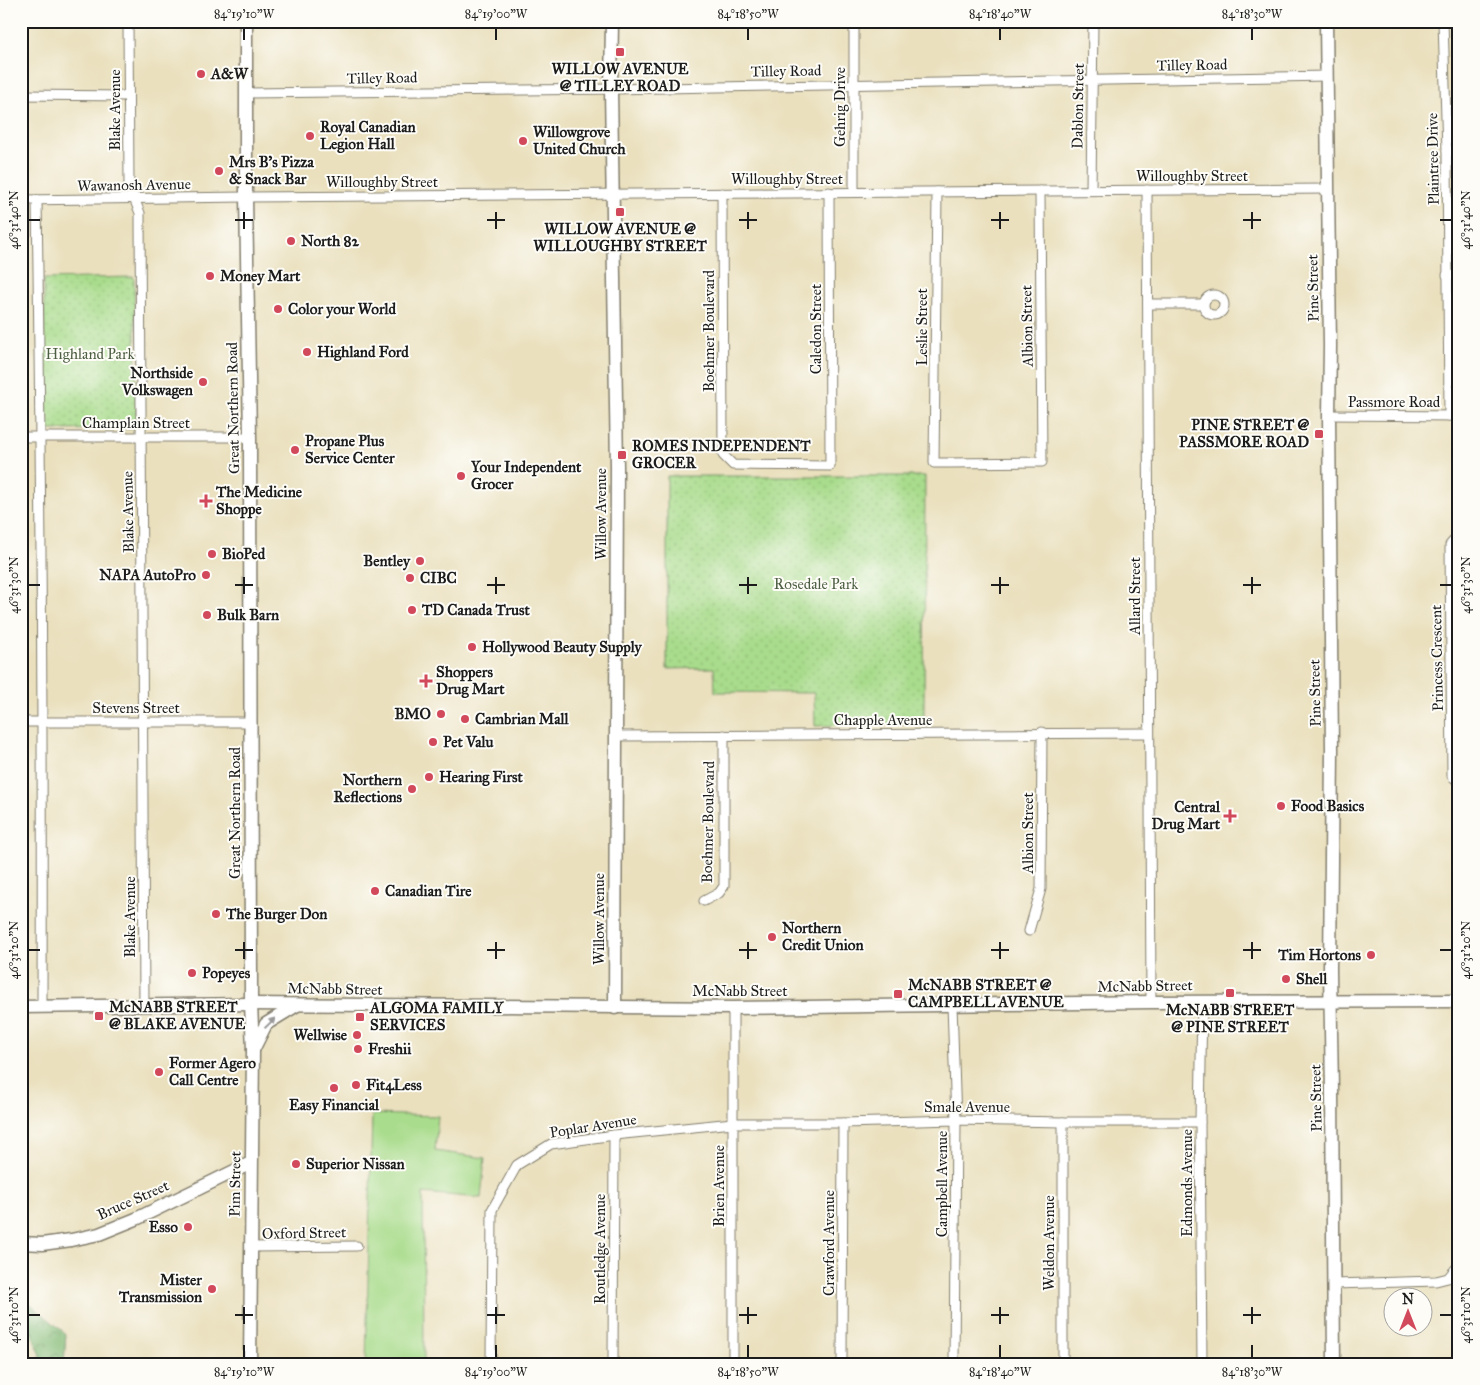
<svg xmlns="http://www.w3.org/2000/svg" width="1480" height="1385" font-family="'IM FELL Great Primer',serif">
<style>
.green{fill:#a9dc8c;stroke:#627c54}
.forest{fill:url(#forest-crowns);stroke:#516c4a}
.park{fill:url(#park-dots);stroke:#627c54}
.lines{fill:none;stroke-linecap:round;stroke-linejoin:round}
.street-casing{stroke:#837e6d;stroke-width:11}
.secondary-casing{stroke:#837e6d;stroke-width:15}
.street{stroke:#fff;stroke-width:9}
.secondary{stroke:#fff;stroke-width:12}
.oneway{fill:#999}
.ticks{fill:none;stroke:#1c1c1c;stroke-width:2}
.poi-dot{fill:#d1495b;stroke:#fdfcf7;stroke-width:2}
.labels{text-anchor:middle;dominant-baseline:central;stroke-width:4;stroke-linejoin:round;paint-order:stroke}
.street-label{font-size:15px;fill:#1c1c1c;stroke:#fdfcf7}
.poi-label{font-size:15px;font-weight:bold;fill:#1c1c1c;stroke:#fdfcf7;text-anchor:start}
.park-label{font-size:15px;fill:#4d5f43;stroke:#fdfcf7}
.neatline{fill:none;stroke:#1c1c1c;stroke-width:2}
.ticks-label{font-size:12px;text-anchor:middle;fill:#1c1c1c}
</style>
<defs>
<pattern id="forest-crowns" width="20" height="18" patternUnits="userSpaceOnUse" patternTransform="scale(1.25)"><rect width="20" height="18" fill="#86bc78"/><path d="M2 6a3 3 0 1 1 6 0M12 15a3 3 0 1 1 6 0" fill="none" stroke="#6d9862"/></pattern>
<pattern id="park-dots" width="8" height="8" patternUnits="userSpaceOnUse" patternTransform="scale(1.25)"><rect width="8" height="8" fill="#a9dc8c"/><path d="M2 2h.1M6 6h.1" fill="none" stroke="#91bc78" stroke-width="1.8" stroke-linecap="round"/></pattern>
</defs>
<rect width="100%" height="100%" fill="#fdfcf7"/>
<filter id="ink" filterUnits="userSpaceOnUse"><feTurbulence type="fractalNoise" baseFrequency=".02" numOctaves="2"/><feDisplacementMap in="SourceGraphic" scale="10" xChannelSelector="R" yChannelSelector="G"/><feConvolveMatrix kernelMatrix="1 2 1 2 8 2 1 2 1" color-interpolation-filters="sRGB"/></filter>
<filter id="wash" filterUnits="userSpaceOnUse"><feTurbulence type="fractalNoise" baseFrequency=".0096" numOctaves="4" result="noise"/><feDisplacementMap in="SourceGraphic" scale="20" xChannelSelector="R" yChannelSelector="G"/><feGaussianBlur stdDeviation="1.12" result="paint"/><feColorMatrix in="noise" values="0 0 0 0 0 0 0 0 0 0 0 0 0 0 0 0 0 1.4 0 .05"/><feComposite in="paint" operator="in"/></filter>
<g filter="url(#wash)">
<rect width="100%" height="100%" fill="#eae0be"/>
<polygon class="green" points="372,1114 438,1116 435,1151 485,1158 481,1198 423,1193 424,1364 366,1364"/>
<g class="forest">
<polygon points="1453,21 1459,21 1459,99 1454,99"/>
<polygon points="21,1296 66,1334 64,1364 37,1364 41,1355 21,1308"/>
</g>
<g class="park">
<polygon points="134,277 137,429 45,430 44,279"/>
<polygon points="667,476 925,476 924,723 815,726 814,693 715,692 714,668 667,669"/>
</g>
</g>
<g filter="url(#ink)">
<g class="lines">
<defs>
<g id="street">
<polyline points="128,21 129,186 140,213 144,1006"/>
<polyline points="854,21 854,192"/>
<polyline points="1443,21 1447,151 1449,416"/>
<polyline points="246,93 611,89 1327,76"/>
<polyline points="21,95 128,96"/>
<polyline points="1447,151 1459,151"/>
<polyline points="1091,190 1093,21"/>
<polyline points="1147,190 1151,1002"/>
<polyline points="937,192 934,463 949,463 1042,462 1040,191"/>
<polyline points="722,193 723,455 733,465 830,466 829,192"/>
<polyline points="21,200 246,197 1327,189"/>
<path d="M37 200C41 469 43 738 42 1007"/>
<polyline points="1447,275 1459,276"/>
<circle cx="1214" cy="305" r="10"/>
<polyline points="1148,304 1203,304"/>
<polyline points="1329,415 1459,416"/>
<polyline points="21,437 250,437"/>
<polyline points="1459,535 1450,545 1452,776 1459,782"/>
<polyline points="21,722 251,722"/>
<polyline points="616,736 1149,733"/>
<polyline points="704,901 719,893 724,886 724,735"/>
<polyline points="1029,931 1041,889 1042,732"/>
<polyline points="952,1005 956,1120 954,1364"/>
<polyline points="733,1008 733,1364"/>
<polyline points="251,1247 357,1246"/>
<polyline points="1334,1284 1436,1281 1448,1278 1459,1265"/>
<polyline points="491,1364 492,1210 517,1165 551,1144 614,1135 733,1123 843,1123 956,1120 1063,1122 1200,1122"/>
<polyline points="613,1364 614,1135"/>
<polyline points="842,1364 843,1123"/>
<polyline points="1063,1364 1063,1122"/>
<polyline points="1202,1364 1200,1122 1202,1002"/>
</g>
<g id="secondary">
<polyline points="246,21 246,197 250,437 251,1004 253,1050 250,1364"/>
<polyline points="612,21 611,89 617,467 615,1008"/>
<polyline points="1326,21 1330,346 1329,415 1332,750 1330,970 1332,1090 1334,1364"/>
<polyline points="21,1007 251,1004 733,1008 1151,1002 1459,1001"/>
<polyline points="253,1050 266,1024 297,1005"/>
<polyline points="21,1243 42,1244 71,1240 99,1234 136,1219 251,1163"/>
</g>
</defs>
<use href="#street" class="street-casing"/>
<use href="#secondary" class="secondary-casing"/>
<use href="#street" class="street"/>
<use href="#secondary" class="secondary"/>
</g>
<defs><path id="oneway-solid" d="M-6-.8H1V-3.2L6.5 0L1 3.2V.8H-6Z" transform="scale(1.25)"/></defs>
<use class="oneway" href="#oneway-solid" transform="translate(270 1023) rotate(-44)"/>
</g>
<path class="ticks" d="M244 28V40M496 28V40M748 28V40M1000 28V40M1252 28V40M244 212V229M496 212V229M748 212V229M1000 212V229M1252 212V229M28 220H40M235 220H253M487 220H505M739 220H757M991 220H1009M1243 220H1261M1440 220H1452M244 577V594M496 577V594M748 577V594M1000 577V594M1252 577V594M28 585H40M235 585H253M487 585H505M739 585H757M991 585H1009M1243 585H1261M1440 585H1452M244 942V959M496 942V959M748 942V959M1000 942V959M1252 942V959M28 950H40M235 950H253M487 950H505M739 950H757M991 950H1009M1243 950H1261M1440 950H1452M244 1307V1324M496 1307V1324M748 1307V1324M1000 1307V1324M1252 1307V1324M28 1315H40M235 1315H253M487 1315H505M739 1315H757M991 1315H1009M1243 1315H1261M1440 1315H1452M244 1345V1358M496 1345V1358M748 1345V1358M1000 1345V1358M1252 1345V1358"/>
<g class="poi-dot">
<rect x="615" y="47" width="10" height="10" rx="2.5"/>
<circle cx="201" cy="74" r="5"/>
<circle cx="310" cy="136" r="5"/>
<circle cx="523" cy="141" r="5"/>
<circle cx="219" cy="171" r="5"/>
<rect x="615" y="207" width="10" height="10" rx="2.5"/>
<circle cx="291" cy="241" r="5"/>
<circle cx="210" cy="276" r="5"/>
<circle cx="278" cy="309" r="5"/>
<circle cx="307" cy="352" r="5"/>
<circle cx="203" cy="382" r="5"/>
<rect x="1314" y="429" width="10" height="10" rx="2.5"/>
<circle cx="295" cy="450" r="5"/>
<rect x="617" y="450" width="10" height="10" rx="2.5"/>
<circle cx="461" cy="476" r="5"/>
<path d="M203.5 493.5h5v5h5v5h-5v5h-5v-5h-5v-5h5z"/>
<circle cx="212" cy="554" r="5"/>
<circle cx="420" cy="561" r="5"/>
<circle cx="206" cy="575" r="5"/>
<circle cx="410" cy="578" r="5"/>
<circle cx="412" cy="610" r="5"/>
<circle cx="207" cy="615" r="5"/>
<circle cx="472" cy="647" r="5"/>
<path d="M423.5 673.5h5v5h5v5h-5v5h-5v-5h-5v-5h5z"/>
<circle cx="441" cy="714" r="5"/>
<circle cx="465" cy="719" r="5"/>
<circle cx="433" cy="742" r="5"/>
<circle cx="429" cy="777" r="5"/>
<circle cx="412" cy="789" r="5"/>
<circle cx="1281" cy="806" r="5"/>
<path d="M1227.5 808.5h5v5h5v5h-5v5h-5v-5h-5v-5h5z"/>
<circle cx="375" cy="891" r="5"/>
<circle cx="216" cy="914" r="5"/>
<circle cx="772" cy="937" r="5"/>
<circle cx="1371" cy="955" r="5"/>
<circle cx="192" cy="973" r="5"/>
<circle cx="1286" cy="979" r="5"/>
<rect x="1225" y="988" width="10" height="10" rx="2.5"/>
<rect x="893" y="989" width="10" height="10" rx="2.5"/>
<rect x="94" y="1011" width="10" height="10" rx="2.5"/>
<rect x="355" y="1012" width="10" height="10" rx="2.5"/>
<circle cx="357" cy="1035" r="5"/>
<circle cx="358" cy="1049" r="5"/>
<circle cx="159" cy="1072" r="5"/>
<circle cx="356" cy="1085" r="5"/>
<circle cx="334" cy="1088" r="5"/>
<circle cx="296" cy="1164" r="5"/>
<circle cx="188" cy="1227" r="5"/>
<circle cx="212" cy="1289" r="5"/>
</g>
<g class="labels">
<g class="street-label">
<text transform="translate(1192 65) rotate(-1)">Tilley Road</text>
<text transform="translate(786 71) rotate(-1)">Tilley Road</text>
<text transform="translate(382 78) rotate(-1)">Tilley Road</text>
<text transform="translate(1078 106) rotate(-89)">Dablon Street</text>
<text transform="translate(840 107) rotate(-90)">Gehrig Drive</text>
<text transform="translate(115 110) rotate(-90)">Blake Avenue</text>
<text transform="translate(1433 159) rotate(-91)">Plaintree Drive</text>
<text x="1192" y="176">Willoughby Street</text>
<text x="787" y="179">Willoughby Street</text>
<text x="382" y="182">Willoughby Street</text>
<text transform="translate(134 185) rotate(-1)">Wawanosh Avenue</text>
<text transform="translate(1313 288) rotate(-91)">Pine Street</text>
<text transform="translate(1027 326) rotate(-91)">Albion Street</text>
<text transform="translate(922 327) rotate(-90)">Leslie Street</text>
<text transform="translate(816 329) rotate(-90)">Caledon Street</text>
<text transform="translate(709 331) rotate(-90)">Boehmer Boulevard</text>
<text x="1394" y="402">Passmore Road</text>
<text transform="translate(233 408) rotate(-91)">Great Northern Road</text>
<text x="136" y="423">Champlain Street</text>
<text transform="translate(128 512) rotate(-91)">Blake Avenue</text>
<text transform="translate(601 514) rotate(-90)">Willow Avenue</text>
<text transform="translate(1135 596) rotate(-90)">Allard Street</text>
<text transform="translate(1437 658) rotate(-91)">Princess Crescent</text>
<text transform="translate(1315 693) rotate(-91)">Pine Street</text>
<text x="136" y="708">Stevens Street</text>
<text x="883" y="720">Chapple Avenue</text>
<text transform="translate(235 813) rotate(-90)">Great Northern Road</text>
<text transform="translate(708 822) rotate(-89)">Boehmer Boulevard</text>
<text transform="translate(1028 833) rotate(-90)">Albion Street</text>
<text transform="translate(130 917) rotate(-90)">Blake Avenue</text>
<text transform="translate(599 919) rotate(-90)">Willow Avenue</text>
<text transform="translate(1145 986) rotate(-1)">McNabb Street</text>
<text transform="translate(335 989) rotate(1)">McNabb Street</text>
<text x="740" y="991">McNabb Street</text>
<text transform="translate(1316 1098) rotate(-91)">Pine Street</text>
<text x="967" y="1107">Smale Avenue</text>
<text transform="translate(593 1126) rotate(-9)">Poplar Avenue</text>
<text transform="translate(1187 1183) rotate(-90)">Edmonds Avenue</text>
<text transform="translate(235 1184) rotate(-89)">Pim Street</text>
<text transform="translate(942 1184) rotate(-90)">Campbell Avenue</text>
<text transform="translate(719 1186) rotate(-90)">Brien Avenue</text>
<text transform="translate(133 1200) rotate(-24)">Bruce Street</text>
<text transform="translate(304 1233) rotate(-1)">Oxford Street</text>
<text transform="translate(829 1243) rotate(-90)">Crawford Avenue</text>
<text transform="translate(1049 1243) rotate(-90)">Weldon Avenue</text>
<text transform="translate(600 1249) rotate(-90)">Routledge Avenue</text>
</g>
<g class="poi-label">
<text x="620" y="69" text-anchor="middle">WILLOW AVENUE<tspan x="620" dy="17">@ TILLEY ROAD</tspan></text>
<text x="211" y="74">A&amp;W</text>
<text x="320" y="127">Royal Canadian<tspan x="320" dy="17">Legion Hall</tspan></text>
<text x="533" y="132">Willowgrove<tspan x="533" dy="17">United Church</tspan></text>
<text x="229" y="162">Mrs B's Pizza<tspan x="229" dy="17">&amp; Snack Bar</tspan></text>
<text x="620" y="229" text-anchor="middle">WILLOW AVENUE @<tspan x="620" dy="17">WILLOUGHBY STREET</tspan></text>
<text x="301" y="241">North 82</text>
<text x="220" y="276">Money Mart</text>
<text x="288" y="309">Color your World</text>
<text x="317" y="352">Highland Ford</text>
<text x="193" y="373" text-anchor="end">Northside<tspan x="193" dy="17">Volkswagen</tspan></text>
<text x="1309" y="425" text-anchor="end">PINE STREET @<tspan x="1309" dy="17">PASSMORE ROAD</tspan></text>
<text x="305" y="441">Propane Plus<tspan x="305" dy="17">Service Center</tspan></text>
<text x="632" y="446">ROMES INDEPENDENT<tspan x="632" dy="17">GROCER</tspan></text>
<text x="471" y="467">Your Independent<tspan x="471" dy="17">Grocer</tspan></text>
<text x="216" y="492">The Medicine<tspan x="216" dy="17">Shoppe</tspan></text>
<text x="222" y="554">BioPed</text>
<text x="410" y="561" text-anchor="end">Bentley</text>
<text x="196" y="575" text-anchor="end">NAPA AutoPro</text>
<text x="420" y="578">CIBC</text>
<text x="422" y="610">TD Canada Trust</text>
<text x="217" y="615">Bulk Barn</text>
<text x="482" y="647">Hollywood Beauty Supply</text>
<text x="436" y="672">Shoppers<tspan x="436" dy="17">Drug Mart</tspan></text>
<text x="431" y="714" text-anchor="end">BMO</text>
<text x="475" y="719">Cambrian Mall</text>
<text x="443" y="742">Pet Valu</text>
<text x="439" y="777">Hearing First</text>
<text x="402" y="780" text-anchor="end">Northern<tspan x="402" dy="17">Reflections</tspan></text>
<text x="1291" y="806">Food Basics</text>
<text x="1220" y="807" text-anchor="end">Central<tspan x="1220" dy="17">Drug Mart</tspan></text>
<text x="385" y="891">Canadian Tire</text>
<text x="226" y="914">The Burger Don</text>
<text x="782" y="928">Northern<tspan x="782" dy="17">Credit Union</tspan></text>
<text x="1361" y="955" text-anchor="end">Tim Hortons</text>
<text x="202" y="973">Popeyes</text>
<text x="1296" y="979">Shell</text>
<text x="908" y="985">McNABB STREET @<tspan x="908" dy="17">CAMPBELL AVENUE</tspan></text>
<text x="109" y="1007">McNABB STREET<tspan x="109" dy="17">@ BLAKE AVENUE</tspan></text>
<text x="370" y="1008">ALGOMA FAMILY<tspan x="370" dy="17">SERVICES</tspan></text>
<text x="1230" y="1010" text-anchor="middle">McNABB STREET<tspan x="1230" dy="17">@ PINE STREET</tspan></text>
<text x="347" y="1035" text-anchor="end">Wellwise</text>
<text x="368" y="1049">Freshii</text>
<text x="169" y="1063">Former Agero<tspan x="169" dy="17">Call Centre</tspan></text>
<text x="366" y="1085">Fit4Less</text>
<text x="334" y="1105" text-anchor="middle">Easy Financial</text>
<text x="306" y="1164">Superior Nissan</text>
<text x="178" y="1227" text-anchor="end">Esso</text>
<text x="202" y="1280" text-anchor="end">Mister<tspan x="202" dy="17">Transmission</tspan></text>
</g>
<g class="park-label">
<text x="90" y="354">Highland Park</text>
<text x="816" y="584">Rosedale Park</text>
</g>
</g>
<rect width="1480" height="1385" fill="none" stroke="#fdfcf7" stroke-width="55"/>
<g transform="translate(1408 1312)"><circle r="24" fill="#fdfcf7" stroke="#a3a29f"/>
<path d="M0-4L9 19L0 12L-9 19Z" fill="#d1495b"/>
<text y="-8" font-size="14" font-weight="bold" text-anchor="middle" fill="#1c1c1c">N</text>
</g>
<rect x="28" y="28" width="1424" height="1330" class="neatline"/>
<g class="ticks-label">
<text x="244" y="18">84°19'10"W</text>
<text x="496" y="18">84°19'00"W</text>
<text x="748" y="18">84°18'50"W</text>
<text x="1000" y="18">84°18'40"W</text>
<text x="1252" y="18">84°18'30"W</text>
<text transform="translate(14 220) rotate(-90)" y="4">46°31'40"N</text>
<text transform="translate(1466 220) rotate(-90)" y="4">46°31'40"N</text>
<text transform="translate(14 585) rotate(-90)" y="4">46°31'30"N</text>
<text transform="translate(1466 585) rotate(-90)" y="4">46°31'30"N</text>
<text transform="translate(14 950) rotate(-90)" y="4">46°31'20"N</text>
<text transform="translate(1466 950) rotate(-90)" y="4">46°31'20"N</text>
<text transform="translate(14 1315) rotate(-90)" y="4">46°31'10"N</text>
<text transform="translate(1466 1315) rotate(-90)" y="4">46°31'10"N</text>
<text x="244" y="1376">84°19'10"W</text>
<text x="496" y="1376">84°19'00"W</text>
<text x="748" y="1376">84°18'50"W</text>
<text x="1000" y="1376">84°18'40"W</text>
<text x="1252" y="1376">84°18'30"W</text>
</g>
</svg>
